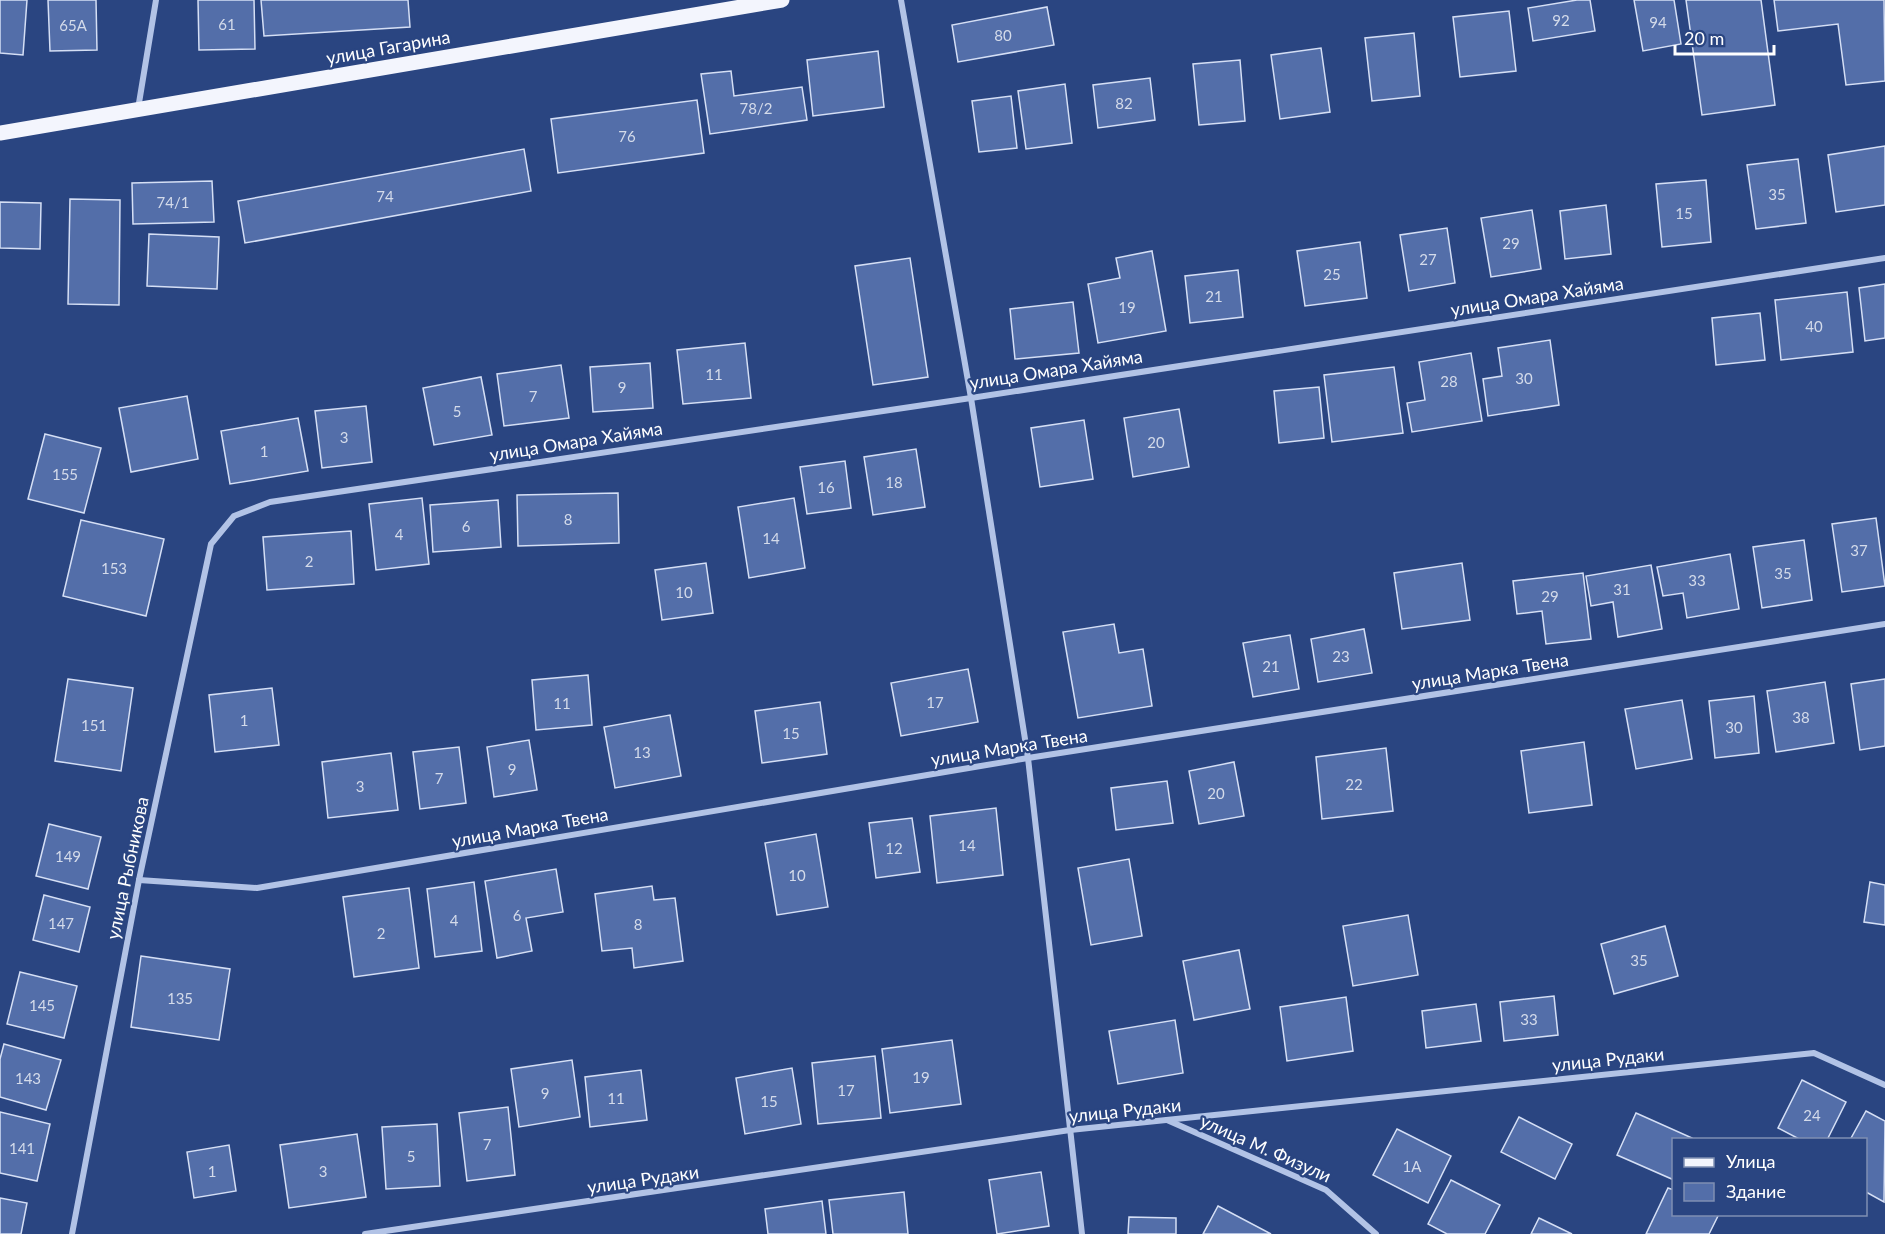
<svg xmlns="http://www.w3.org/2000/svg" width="1885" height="1234" font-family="Lato,sans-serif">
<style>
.building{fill:#536ea9;stroke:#d5dff5;stroke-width:1.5}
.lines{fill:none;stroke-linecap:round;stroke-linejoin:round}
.street{stroke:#b2c3e6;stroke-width:6}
.primary{stroke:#f3f5fd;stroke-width:15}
.labels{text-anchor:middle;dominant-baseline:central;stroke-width:4.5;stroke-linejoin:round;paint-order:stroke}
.number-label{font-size:15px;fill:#d4dbea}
.street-label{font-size:18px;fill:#fff;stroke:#2a4581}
</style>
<rect width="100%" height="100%" fill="#2a4581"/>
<g class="building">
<polygon points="0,0 27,0 23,55 0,53"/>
<polygon points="48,0 96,0 97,50 50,51"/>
<polygon points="198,0 254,0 255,49 199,50"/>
<polygon points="261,0 408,0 410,27 264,36"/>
<polygon points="1577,0 1590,0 1595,31 1533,41 1528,8"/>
<polygon points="1634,0 1674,0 1681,44 1643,51"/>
<polygon points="1686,0 1761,0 1775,105 1702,115"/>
<polygon points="1774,0 1884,0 1885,81 1846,85 1838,24 1778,31"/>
<polygon points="1047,7 1054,45 958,62 952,25"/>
<polygon points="1509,11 1516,71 1460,77 1453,17"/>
<polygon points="1414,33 1420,96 1372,101 1365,38"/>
<polygon points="1321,48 1330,112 1280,119 1271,55"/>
<polygon points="878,51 884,107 813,116 807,60"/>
<polygon points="1240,60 1245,121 1199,125 1193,64"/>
<polygon points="731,71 734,96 802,87 807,120 710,134 701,74"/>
<polygon points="1150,78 1155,120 1098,128 1093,85"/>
<polygon points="1065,84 1072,143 1026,149 1018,91"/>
<polygon points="1011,96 1017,148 979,152 972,101"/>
<polygon points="697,100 704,153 558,173 551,119"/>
<polygon points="1885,146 1885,205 1836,212 1828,155"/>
<polygon points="524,149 531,191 245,243 238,201"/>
<polygon points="1798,159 1806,223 1756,229 1747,165"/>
<polygon points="1706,180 1711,242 1662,247 1656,184"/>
<polygon points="212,181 214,222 133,224 132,183"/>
<polygon points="70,199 120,200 119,305 68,304"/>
<polygon points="0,202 41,203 40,249 0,248"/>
<polygon points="1606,205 1611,254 1565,259 1560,211"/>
<polygon points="1532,210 1541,269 1491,277 1481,218"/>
<polygon points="1447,228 1455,283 1409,291 1400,235"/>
<polygon points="149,234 219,237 217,289 147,286"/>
<polygon points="1360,242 1367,298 1305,306 1297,251"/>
<polygon points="1152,251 1166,331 1098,343 1088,284 1120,278 1116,258"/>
<polygon points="910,258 928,377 873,385 855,266"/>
<polygon points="1238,270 1243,317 1190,323 1185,276"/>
<polygon points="1885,284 1885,338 1865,341 1859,288"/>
<polygon points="1847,292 1853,352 1781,360 1775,300"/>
<polygon points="1073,302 1079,353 1015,359 1010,309"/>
<polygon points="1760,313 1765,360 1716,365 1712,318"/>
<polygon points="1550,340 1559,405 1488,416 1483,379 1502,376 1498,348"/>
<polygon points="745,343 751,398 683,404 677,350"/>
<polygon points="1471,353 1482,421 1412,432 1407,403 1425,400 1419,362"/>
<polygon points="650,363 653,408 593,412 590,367"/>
<polygon points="561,365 569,418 504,426 497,374"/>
<polygon points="1394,367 1403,433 1332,442 1324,375"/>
<polygon points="481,377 492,435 434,445 423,388"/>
<polygon points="1319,387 1324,438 1279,443 1274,391"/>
<polygon points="187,396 198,459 131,472 119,408"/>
<polygon points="366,406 372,462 322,468 315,411"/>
<polygon points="1179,409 1189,467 1133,477 1124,418"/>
<polygon points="298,418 308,471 230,484 221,431"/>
<polygon points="1084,420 1093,479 1040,487 1031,428"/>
<polygon points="45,434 101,448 84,513 28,499"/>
<polygon points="916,449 925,507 873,515 864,457"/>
<polygon points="845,461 851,508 807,514 800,467"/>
<polygon points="618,493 619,543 518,546 517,495"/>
<polygon points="422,498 429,564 376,570 369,504"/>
<polygon points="794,498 805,568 749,578 738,507"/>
<polygon points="498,500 501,547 433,552 430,505"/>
<polygon points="1876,518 1885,586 1842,592 1832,524"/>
<polygon points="81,520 164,539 146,616 63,596"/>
<polygon points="351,531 354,584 267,590 263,537"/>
<polygon points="1804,540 1812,600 1762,608 1753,547"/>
<polygon points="1730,554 1739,609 1687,618 1683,593 1663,596 1657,567"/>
<polygon points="706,563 713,613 662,620 655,570"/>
<polygon points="1462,563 1470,620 1402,629 1394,573"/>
<polygon points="1651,565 1662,629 1618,637 1613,602 1591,606 1586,576"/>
<polygon points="1583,573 1591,639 1546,644 1542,611 1517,614 1513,581"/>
<polygon points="1114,624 1119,653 1143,649 1152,706 1078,718 1063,632"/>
<polygon points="1364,629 1372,673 1318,682 1311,639"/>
<polygon points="1290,635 1299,689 1253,697 1243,643"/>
<polygon points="968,669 978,722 901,736 891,683"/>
<polygon points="588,675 592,725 536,730 532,680"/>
<polygon points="68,679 133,688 121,771 55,761"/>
<polygon points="1885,679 1885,746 1860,750 1851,684"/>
<polygon points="1825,682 1834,743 1776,752 1767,691"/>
<polygon points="272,688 279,745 215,752 209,695"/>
<polygon points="1754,696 1759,753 1715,758 1709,701"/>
<polygon points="1682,700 1692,759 1636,769 1625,709"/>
<polygon points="820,702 827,754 762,763 755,711"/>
<polygon points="670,715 681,776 615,788 604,727"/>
<polygon points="529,740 537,790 494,797 487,747"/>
<polygon points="1584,742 1592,805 1529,813 1521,751"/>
<polygon points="459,747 466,803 420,809 413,752"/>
<polygon points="1386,748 1393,811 1322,819 1316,757"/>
<polygon points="391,753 398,810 328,818 322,762"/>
<polygon points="1234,762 1244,816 1199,824 1189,771"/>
<polygon points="1167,781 1173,823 1116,830 1111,788"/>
<polygon points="996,808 1003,875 937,883 930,816"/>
<polygon points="912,818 920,872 876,878 869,823"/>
<polygon points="49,824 101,837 88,889 36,876"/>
<polygon points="816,834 828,907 777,915 765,843"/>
<polygon points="1129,859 1142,936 1091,945 1078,868"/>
<polygon points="556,869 563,912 526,918 532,951 497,958 485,881"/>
<polygon points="474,882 482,951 435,957 427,889"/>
<polygon points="1870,882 1885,885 1885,925 1864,922"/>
<polygon points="652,886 654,900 675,898 683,961 634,968 632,948 602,951 595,894"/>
<polygon points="409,888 419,968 354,977 343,897"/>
<polygon points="44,895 90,907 79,952 33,940"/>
<polygon points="1408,915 1418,975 1353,986 1343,926"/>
<polygon points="1665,926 1678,976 1614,994 1601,944"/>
<polygon points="1239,950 1250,1009 1194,1020 1183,961"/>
<polygon points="141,956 230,969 219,1040 131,1027"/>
<polygon points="20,972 77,986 64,1038 7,1024"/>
<polygon points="1554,996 1558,1035 1504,1041 1500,1002"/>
<polygon points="1346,997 1353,1051 1287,1061 1280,1007"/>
<polygon points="1476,1004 1481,1041 1426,1048 1422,1011"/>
<polygon points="1175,1020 1183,1073 1118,1084 1109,1031"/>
<polygon points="952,1040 961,1104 890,1113 882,1049"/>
<polygon points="4,1044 61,1060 46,1110 0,1097 0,1059"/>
<polygon points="875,1056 881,1118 818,1124 812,1063"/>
<polygon points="572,1060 580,1117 519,1127 511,1069"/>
<polygon points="792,1068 801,1124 745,1134 736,1078"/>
<polygon points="641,1070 647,1120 590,1127 585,1077"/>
<polygon points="1802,1080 1846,1102 1827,1140 1801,1140 1778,1128"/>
<polygon points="508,1107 515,1175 467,1181 459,1113"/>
<polygon points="1866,1111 1885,1121 1884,1202 1866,1192 1866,1140 1850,1140"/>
<polygon points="0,1112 50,1124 37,1181 0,1173"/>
<polygon points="1636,1113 1692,1138 1692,1140 1674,1140 1674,1180 1617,1155"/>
<polygon points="1519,1117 1572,1144 1555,1179 1501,1152"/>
<polygon points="437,1124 440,1186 386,1189 382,1127"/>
<polygon points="1397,1129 1451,1156 1428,1203 1373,1175"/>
<polygon points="357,1134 366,1197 289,1208 280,1145"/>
<polygon points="229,1145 236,1191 194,1198 187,1152"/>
<polygon points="1041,1172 1049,1226 997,1234 989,1180"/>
<polygon points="1451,1180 1500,1205 1485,1234 1447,1234 1428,1224"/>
<polygon points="1668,1188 1674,1190 1674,1214 1719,1214 1709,1234 1646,1234"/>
<polygon points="904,1192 908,1234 833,1234 829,1200"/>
<polygon points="0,1198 27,1203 21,1234 0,1234"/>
<polygon points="822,1201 826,1234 768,1234 765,1209"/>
<polygon points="1218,1206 1271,1234 1203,1234"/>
<polygon points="1129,1217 1176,1218 1176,1234 1128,1234"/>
<polygon points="1539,1218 1572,1234 1531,1234"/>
</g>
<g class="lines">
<g class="street">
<polyline points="901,0 971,398 1028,758 1082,1234"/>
<polyline points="138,109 156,0"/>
<polyline points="139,880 257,888 1028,758 1885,624"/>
<polyline points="1167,1120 1326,1190 1376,1234"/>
<polyline points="72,1234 139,880 211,544 234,516 270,502 971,398 1885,258"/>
<polyline points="365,1234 1070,1130 1814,1053 1885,1085"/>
</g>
<polyline class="primary" points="0,133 782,0"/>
</g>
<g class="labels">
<g class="number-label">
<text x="1561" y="20">92</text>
<text x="1658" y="22">94</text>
<text x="227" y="24">61</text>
<text x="73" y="25">65А</text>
<text x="1003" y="35">80</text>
<text x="1124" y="103">82</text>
<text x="756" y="108">78/2</text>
<text x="627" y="136">76</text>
<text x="1777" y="194">35</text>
<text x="385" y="196">74</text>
<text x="173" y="202">74/1</text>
<text x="1684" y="213">15</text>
<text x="1511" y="243">29</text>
<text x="1428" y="259">27</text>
<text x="1332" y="274">25</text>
<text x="1214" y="296">21</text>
<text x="1127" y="307">19</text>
<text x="1814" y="326">40</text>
<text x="714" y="374">11</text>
<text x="1524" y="378">30</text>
<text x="1449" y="381">28</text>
<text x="622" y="387">9</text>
<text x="533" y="396">7</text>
<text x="457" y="411">5</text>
<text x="344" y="437">3</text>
<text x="1156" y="442">20</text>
<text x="264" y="451">1</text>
<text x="65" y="474">155</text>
<text x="894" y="482">18</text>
<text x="826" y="487">16</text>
<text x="568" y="519">8</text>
<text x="466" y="526">6</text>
<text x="399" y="534">4</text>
<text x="771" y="538">14</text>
<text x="1859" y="550">37</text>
<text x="309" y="561">2</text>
<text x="114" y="568">153</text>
<text x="1783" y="573">35</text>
<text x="1697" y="580">33</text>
<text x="1622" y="589">31</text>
<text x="684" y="592">10</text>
<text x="1550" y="596">29</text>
<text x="1341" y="656">23</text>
<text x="1271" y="666">21</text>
<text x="935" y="702">17</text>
<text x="562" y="703">11</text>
<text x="1801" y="717">38</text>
<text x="244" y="720">1</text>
<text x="94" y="725">151</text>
<text x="1734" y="727">30</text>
<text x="791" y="733">15</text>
<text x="642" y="752">13</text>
<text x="512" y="769">9</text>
<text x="439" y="778">7</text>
<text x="1354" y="784">22</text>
<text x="360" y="786">3</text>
<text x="1216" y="793">20</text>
<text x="967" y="845">14</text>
<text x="894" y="848">12</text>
<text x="68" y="856">149</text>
<text x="797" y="875">10</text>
<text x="517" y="915">6</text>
<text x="454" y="920">4</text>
<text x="61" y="923">147</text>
<text x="638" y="924">8</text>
<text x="381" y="933">2</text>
<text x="1639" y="960">35</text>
<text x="180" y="998">135</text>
<text x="42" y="1005">145</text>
<text x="1529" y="1019">33</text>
<text x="921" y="1077">19</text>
<text x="28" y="1078">143</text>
<text x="846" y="1090">17</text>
<text x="545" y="1093">9</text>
<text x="616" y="1098">11</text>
<text x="769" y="1101">15</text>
<text x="1812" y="1115">24</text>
<text x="487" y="1144">7</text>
<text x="22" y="1148">141</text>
<text x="411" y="1156">5</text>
<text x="1412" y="1166">1А</text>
<text x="212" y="1171">1</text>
<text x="323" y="1171">3</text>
</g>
<g class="street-label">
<text transform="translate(388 47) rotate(-10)">улица Гагарина</text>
<text transform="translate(1537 296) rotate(-9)">улица Омара Хайяма</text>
<text transform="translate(1056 369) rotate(-9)">улица Омара Хайяма</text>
<text transform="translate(576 441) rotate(-9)">улица Омара Хайяма</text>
<text transform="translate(1490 671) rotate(-9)">улица Марка Твена</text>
<text transform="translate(1009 747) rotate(-9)">улица Марка Твена</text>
<text transform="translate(530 827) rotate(-10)">улица Марка Твена</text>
<text transform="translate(127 868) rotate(-78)">улица Рыбникова</text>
<text transform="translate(1608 1059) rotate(-6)">улица Рудаки</text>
<text transform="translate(1125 1110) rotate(-6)">улица Рудаки</text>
<text transform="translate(1266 1148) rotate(24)">улица М. Физули</text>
<text transform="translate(643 1179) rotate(-8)">улица Рудаки</text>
</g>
</g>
<rect x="1672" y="1138" width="195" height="78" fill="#2a4581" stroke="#7f8fb3" stroke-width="1.5"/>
<rect x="1684" y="1158" width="30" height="9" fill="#f3f5fd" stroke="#7f8fb3" stroke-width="1.5"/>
<text x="1726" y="1168" font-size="18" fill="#ffffff">Улица</text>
<rect x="1684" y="1183" width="30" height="18" fill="#536ea9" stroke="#7f8fb3" stroke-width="1.5"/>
<text x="1726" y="1198" font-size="18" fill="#ffffff">Здание</text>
<path d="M1675 45v9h99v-9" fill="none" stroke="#ffffff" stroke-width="3"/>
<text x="1684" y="45" font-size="18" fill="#ffffff" stroke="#2a4581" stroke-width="4.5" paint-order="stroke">20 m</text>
</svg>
